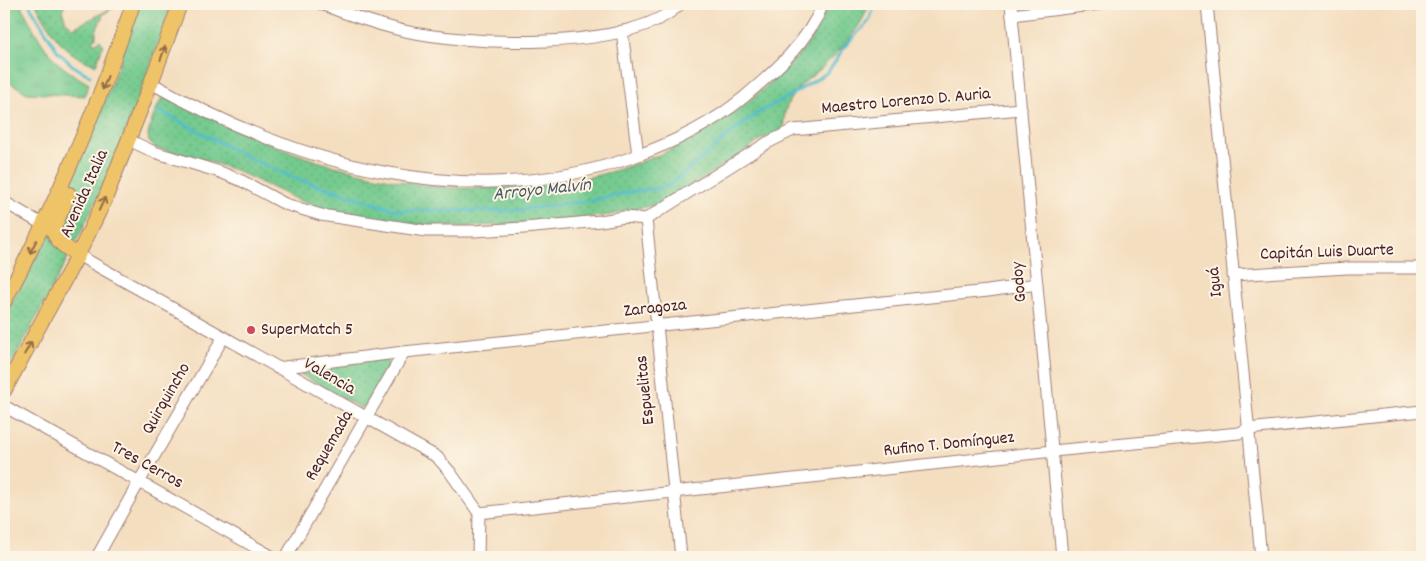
<svg xmlns="http://www.w3.org/2000/svg" width="1426" height="561" font-family="Dekko,sans-serif">
<style>
.grass{fill:url(#grass-dots);stroke:#5f745d}
.park{fill:url(#park-tufts);stroke:#5f745d}
.lines{fill:none;stroke-linecap:round;stroke-linejoin:round}
.stream{stroke:#51bdcd;stroke-width:3}
.minor-casing{stroke:#9f7e76;stroke-width:13}
.major-casing{stroke:#9f7e76;stroke-width:16}
.minor{stroke:#fff;stroke-width:11}
.major{stroke:#efc469;stroke-width:14}
.oneway{stroke:#946947}
.poi-dot{fill:#d1495b;stroke:#fcf5e5;stroke-width:2}
.labels{text-anchor:middle;dominant-baseline:central;stroke-width:4;stroke-linejoin:round;paint-order:stroke}
.street-label{font-size:18px;fill:#4a1f2b;stroke:#fcf5e5}
.poi-label{font-size:18px;fill:#4a1f2b;stroke:#fcf5e5;text-anchor:start}
.water-label{font-size:19px;font-style:italic;fill:#4c5664;stroke:#fcf5e5}
</style>
<defs>
<pattern id="grass-dots" width="8" height="8" patternUnits="userSpaceOnUse" patternTransform="scale(1.25)"><rect width="8" height="8" fill="#74ca8f"/><path d="M2 2h.1M6 6h.1" fill="none" stroke="#66ad7c" stroke-width="1.8" stroke-linecap="round"/></pattern>
<pattern id="park-tufts" width="24" height="20" patternUnits="userSpaceOnUse" patternTransform="scale(1.25)"><rect width="24" height="20" fill="#74ca8f"/><path d="M3 7l-1-3M5 7V3M7 7l1-3M15 17l-1-3M17 17v-4M19 17l1-3" fill="none" stroke="#66ad7c"/></pattern>
</defs>
<rect width="100%" height="100%" fill="#fcf5e5"/>
<filter id="ink" filterUnits="userSpaceOnUse"><feTurbulence type="fractalNoise" baseFrequency=".02" numOctaves="2"/><feDisplacementMap in="SourceGraphic" scale="10" xChannelSelector="R" yChannelSelector="G"/><feConvolveMatrix kernelMatrix="1 2 1 2 8 2 1 2 1" color-interpolation-filters="sRGB"/></filter>
<filter id="wash" filterUnits="userSpaceOnUse"><feTurbulence type="fractalNoise" baseFrequency=".0096" numOctaves="4" result="noise"/><feDisplacementMap in="SourceGraphic" scale="20" xChannelSelector="R" yChannelSelector="G"/><feGaussianBlur stdDeviation="1.12" result="paint"/><feColorMatrix in="noise" values="0 0 0 0 0 0 0 0 0 0 0 0 0 0 0 0 0 1.4 0 .05"/><feComposite in="paint" operator="in"/></filter>
<g filter="url(#wash)">
<rect width="100%" height="100%" fill="#f4dec0"/>
<g class="grass">
<path d="M36 4H65L62 10 66 22 73 28 118 5 102 15 103 19 99 21 100 24 97 26 98 28 96 30V38L93 40 95 44 100 40 103 45 96 65C61 53 53 34 36 4Z"/>
<path d="M139 4H171C147 79 118 155 84 226 58 278 31 328 4 378V317L40 249 91 136 117 69Z"/>
<path d="M829 4H869C862 27 841 50 823 67 809 79 794 88 787 106 784 113 784 122 783 130L762 139 701 180 656 205 622 211 611 215 551 222 459 227 426 225 403 223 330 210 298 200 235 170 202 159 155 148 149 142 148 134 153 117 161 99 167 98C183 104 199 112 215 119 250 135 284 151 320 162 356 172 394 181 431 186 453 189 474 188 495 188 588 187 679 159 751 99 772 82 793 63 810 41 818 30 823 16 829 4Z"/>
<polygon points="385,359 388,360 389,365 366,405 361,408 300,374 301,369"/>
</g>
<path class="park" d="M4 4H20C31 23 41 46 56 61 66 71 78 77 89 84L85 96 27 93 4 79V24L10 13 4 10Z"/>
<g class="lines">
<g class="stream">
<polyline points="29,4 58,52 72,65 90,76"/>
<polyline points="158,110 247,157 294,178 396,210 511,211 594,200 629,192 666,187 688,170 730,134 758,113 793,94 828,72 846,45 869,21 875,4"/>
</g>
</g>
</g>
<g filter="url(#ink)">
<g class="lines">
<defs>
<g id="minor">
<path d="M321 4C346 14 373 23 400 30 464 45 631 53 680 4"/>
<polyline points="1011,4 1062,557"/>
<polyline points="1207,4 1261,557"/>
<polyline points="1012,15 1099,4"/>
<polyline points="622,31 638,155"/>
<path d="M151 83C297 165 470 215 633 157 673 143 710 125 743 98 774 72 808 42 823 4"/>
<polyline points="129,140 154,152 220,172 242,181 285,204 321,215 426,231 474,231 524,228 601,221 624,217 646,219 767,143 793,130 1021,109"/>
<polyline points="4,202 44,225"/>
<polyline points="646,219 681,557"/>
<polyline points="78,255 437,457 450,472 479,513 478,557"/>
<polyline points="1233,275 1347,268 1422,268"/>
<polyline points="277,368 404,352 988,291 1037,284"/>
<polyline points="4,406 273,557"/>
<polyline points="479,513 1053,451 1239,433 1248,429 1422,411"/>
<polyline points="97,557 139,482 223,338"/>
<polyline points="286,557 404,352"/>
</g>
<g id="major">
<path d="M69 194 53 229C56 243 67 248 78 255"/>
<path d="M4 302C55 206 98 107 133 4"/>
<polyline points="4,391 78,255 105,199 151,83 180,4"/>
</g>
</defs>
<use href="#minor" class="minor-casing"/>
<use href="#major" class="major-casing"/>
<use href="#minor" class="minor"/>
<use href="#major" class="major"/>
</g>
<defs><path id="oneway-shaft" d="M-6 0H5M1.5-3L5.5 0L1.5 3" fill="none" stroke-width="1.6" stroke-linecap="round" stroke-linejoin="round" transform="scale(1.25)"/></defs>
<g class="oneway">
<use href="#oneway-shaft" transform="translate(163 53) rotate(-70)"/>
<use href="#oneway-shaft" transform="translate(105 83) rotate(110)"/>
<use href="#oneway-shaft" transform="translate(102 204) rotate(-65)"/>
<use href="#oneway-shaft" transform="translate(33 247) rotate(117)"/>
<use href="#oneway-shaft" transform="translate(28 348) rotate(-60)"/>
</g>
</g>
<circle class="poi-dot" cx="251" cy="330" r="5"/>
<g class="labels">
<g class="street-label">
<text transform="translate(906 102) rotate(-5)">Maestro Lorenzo D. Auria</text>
<text transform="translate(85 194) rotate(-66)">Avenida Italia</text>
<text transform="translate(1327 253) rotate(-2)">Capitán Luis Duarte</text>
<text transform="translate(1020 282) rotate(-95)">Godoy</text>
<text transform="translate(1216 282) rotate(-96)">Iguá</text>
<text transform="translate(655 309) rotate(-6)">Zaragoza</text>
<text transform="translate(329 377) rotate(30)">Valencia</text>
<text transform="translate(646 390) rotate(-96)">Espuelitas</text>
<text transform="translate(167 399) rotate(-60)">Quirquincho</text>
<text transform="translate(949 445) rotate(-6)">Rufino T. Domínguez</text>
<text transform="translate(330 446) rotate(-60)">Requemada</text>
<text transform="translate(147 466) rotate(29)">Tres Cerros</text>
</g>
<g class="poi-label">
<text x="261" y="330">SuperMatch 5</text>
</g>
<g class="water-label">
<text transform="translate(542 191) rotate(-6)">Arroyo Malvín</text>
</g>
</g>
<rect width="1426" height="561" fill="none" stroke="#fcf5e5" stroke-width="20"/>
</svg>
